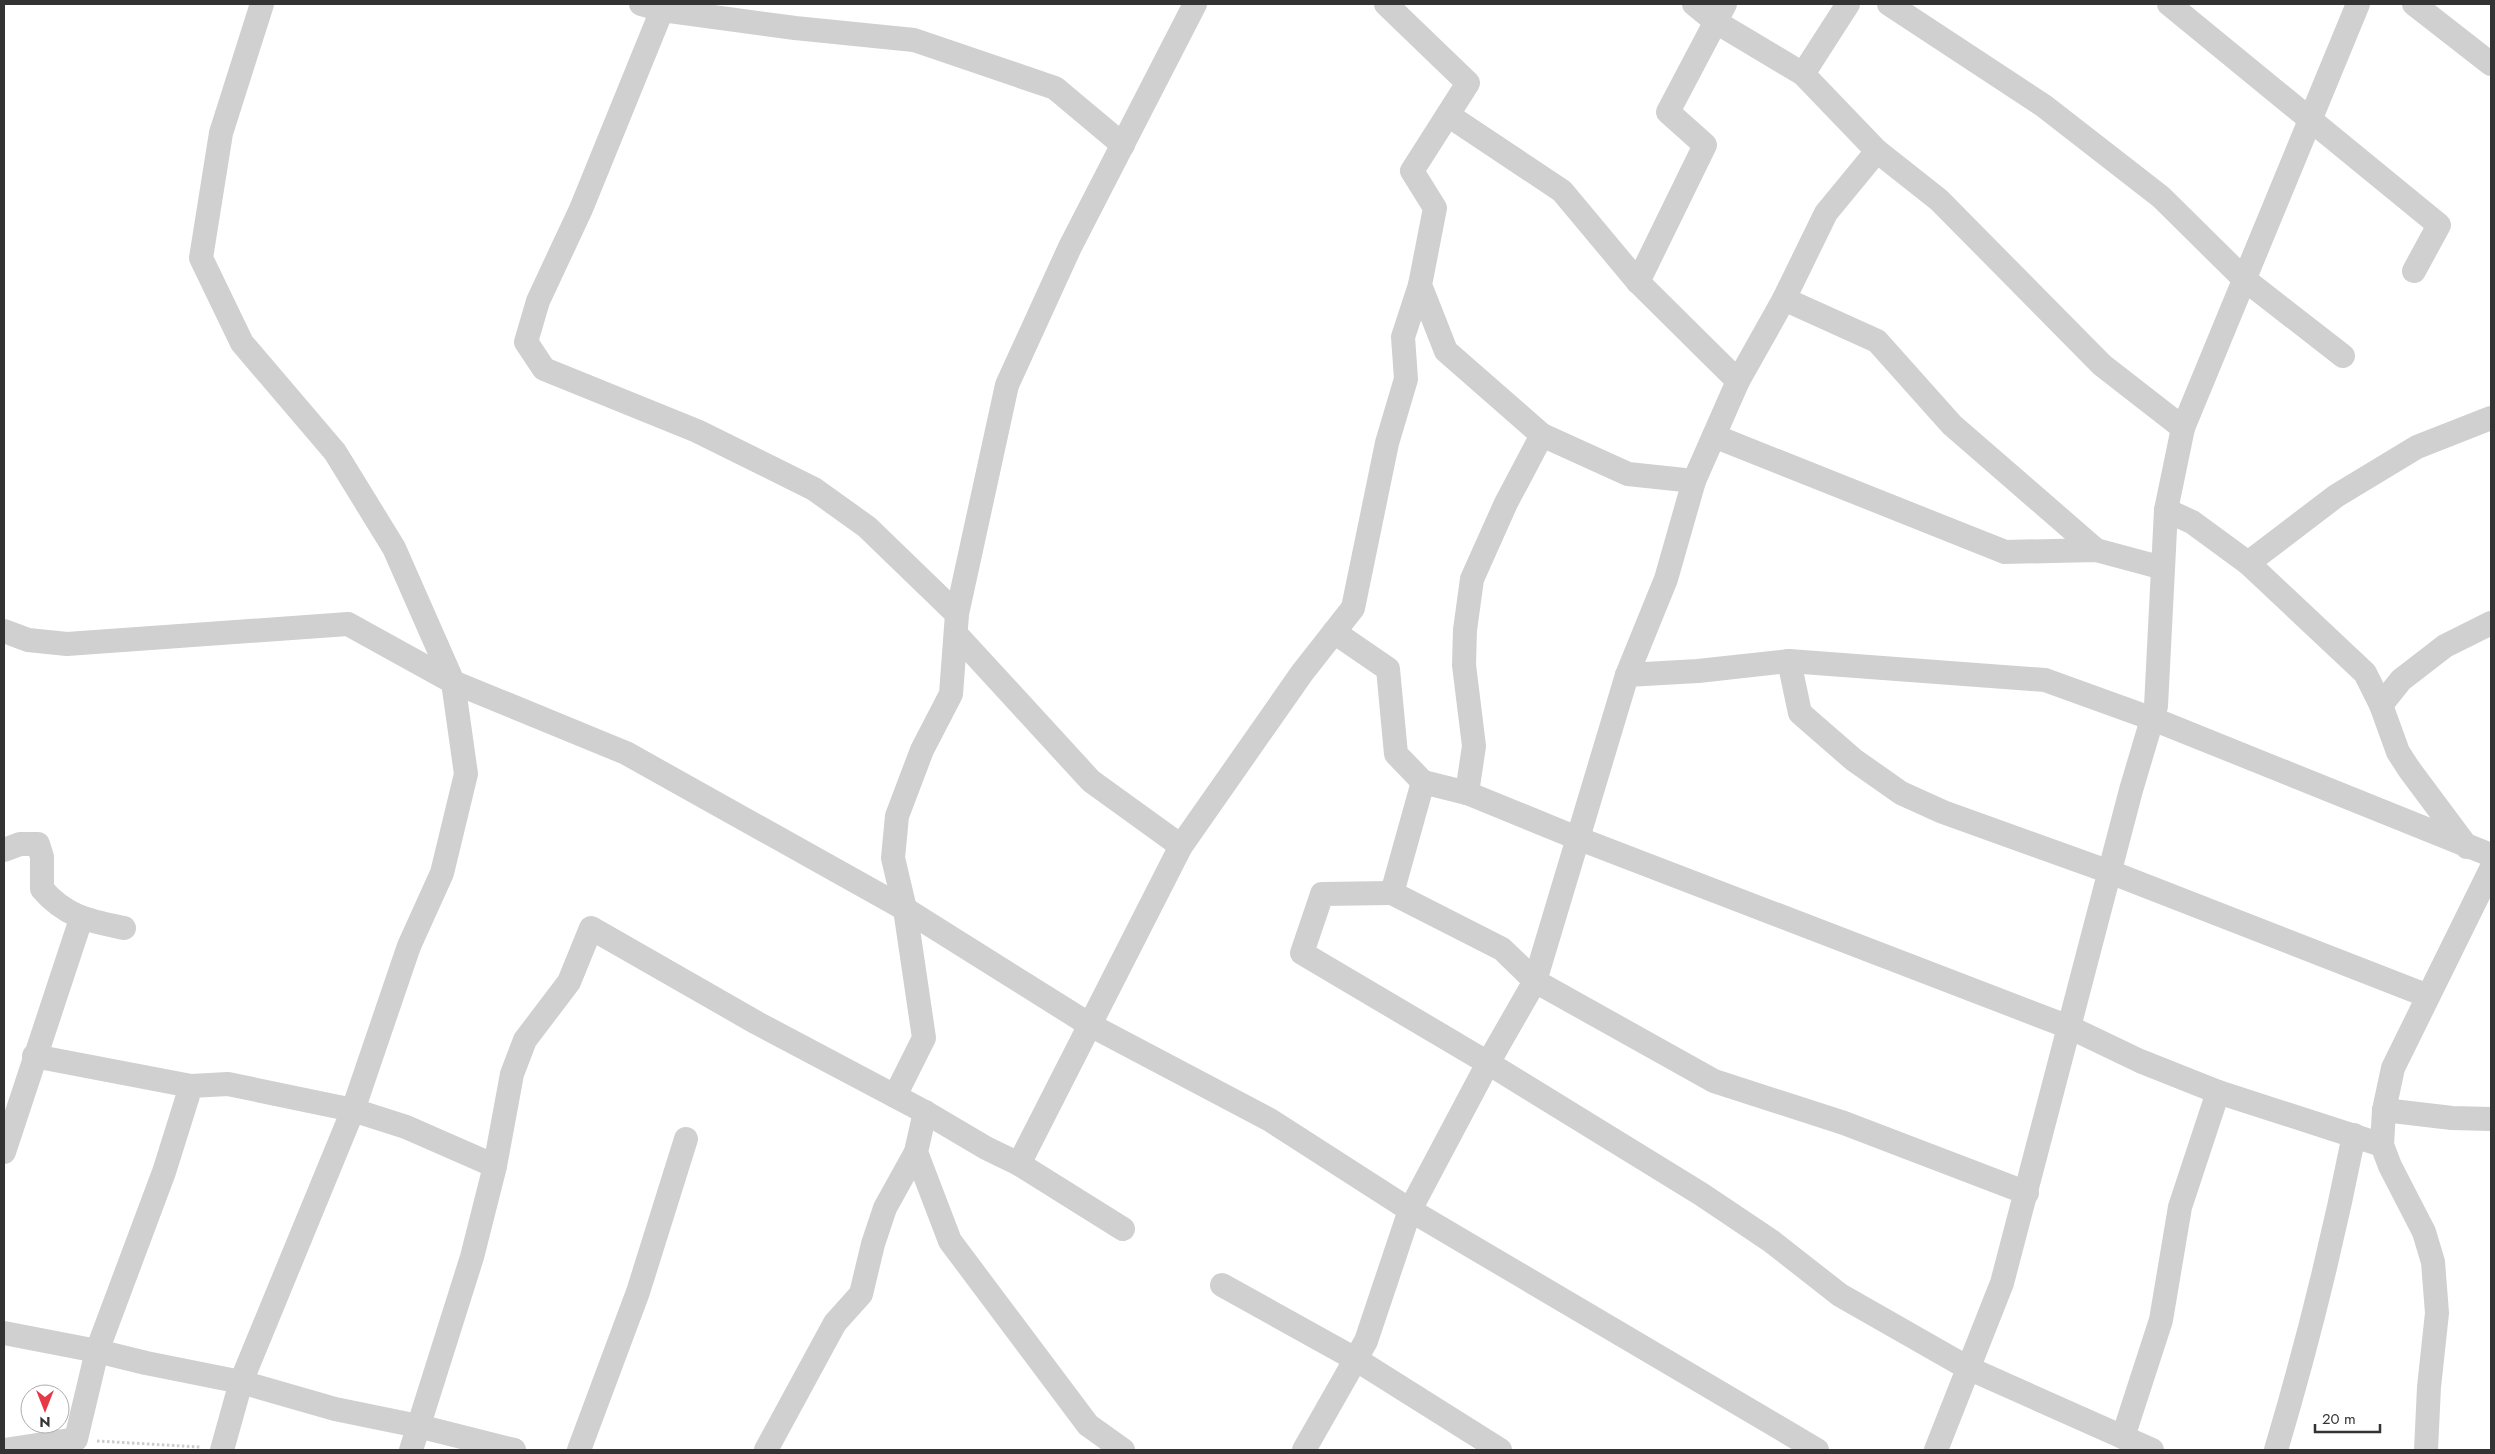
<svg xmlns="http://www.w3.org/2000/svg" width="2495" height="1454" font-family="Jost,sans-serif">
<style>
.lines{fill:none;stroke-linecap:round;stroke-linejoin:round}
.path{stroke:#cdcdcd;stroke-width:3;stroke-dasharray:2.5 2.5;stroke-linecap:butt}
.street{stroke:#d0d0d0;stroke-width:24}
</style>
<rect width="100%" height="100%" fill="#fff"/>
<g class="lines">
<polyline class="path" points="97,1441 200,1447"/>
<g class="street">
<polyline points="262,4 221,133 201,258 242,343 335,452 394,548 453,682 626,753 905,909 1090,1025 1270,1120 1410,1210 1817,1450"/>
<polyline points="641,4 662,10 795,28 914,40 1055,88 1123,145"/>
<polyline points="1386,4 1468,83 1412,171 1435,208 1420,285 1446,351 1542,435"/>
<polyline points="1694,4 1716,22 1803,74 1877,151 1939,200 2102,365 2183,428"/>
<polyline points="1889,4 2044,106 2161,197 2244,279 2343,356"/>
<polyline points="2169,4 2439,225 2414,271"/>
<polyline points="2414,4 2491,64"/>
<polyline points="662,10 581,209 538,301 526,342 544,369 697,431 814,489 867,527 957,614 951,694 922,750 897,816 893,858 905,909 924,1038 895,1096"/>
<polyline points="1803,74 1848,4"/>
<polyline points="1448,115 1562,191 1638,282 1738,381"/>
<polyline points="1638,282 1705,145 1668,112 1725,4"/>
<polyline points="1784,299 1877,341 1952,425 2096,550"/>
<polyline points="1714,436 2005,552 2096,550 2163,568"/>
<polyline points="2166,510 2192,522 2248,563 2365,673 2381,705 2398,752 2409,769 2467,847"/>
<polyline points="2248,563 2336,496 2417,447 2491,418"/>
<polyline points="957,614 1007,385 1070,247 1195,4"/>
<polyline points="4,631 28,640 67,644 348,624 453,682 466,774 442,873 409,946 353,1110 241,1382 222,1450"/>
<polyline points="1334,632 1388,669 1396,754 1423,782"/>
<polyline points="956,634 1091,781 1181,846"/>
<polyline points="1789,661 1800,713 1854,760 1901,793 1943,812 2110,872 2428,996"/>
<polyline points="1627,675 1698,671 1789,661 2045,680 2153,719 2491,855"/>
<polyline points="2381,705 2401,680 2445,646 2491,623"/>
<polyline points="1467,793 1474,746 1464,665 1465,630 1472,579 1506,503 1542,435 1628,474 1694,481"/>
<path d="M4 850 20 844H38L42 857V889C66 917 90 921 124 928"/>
<polyline points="1392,893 1322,894 1302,953 1488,1063 1701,1194 1771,1241 1840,1295 1968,1368 2152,1450"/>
<polyline points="34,1056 191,1086"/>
<polyline points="2384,1110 2452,1118 2491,1119"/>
<polyline points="925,1112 916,1152 950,1241 1088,1425 1123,1450"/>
<polyline points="4,1152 81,919"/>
<polyline points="1019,1164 1181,846 1302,673 1353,608 1387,443 1406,379 1403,337 1420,285"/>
<polyline points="2027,1193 1844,1123 1714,1081 1535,981 1502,949 1392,893 1423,782 1467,793 1577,838 2069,1027 2140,1061 2218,1092 2382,1145"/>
<polyline points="1222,1285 1357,1360 1500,1450"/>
<polyline points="4,1333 97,1351 164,1172 191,1086 228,1084 353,1110 406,1127 495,1166"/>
<polyline points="2123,1437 2161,1320 2180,1207 2218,1092"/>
<polyline points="4,1450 76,1439 97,1351 146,1363 241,1382 335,1409 418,1426 514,1450"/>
<polyline points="411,1450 472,1257 495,1166 512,1074 525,1040 569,982 591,928 757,1023 925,1112 986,1148 1019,1164 1123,1229"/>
<polyline points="579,1450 638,1292 686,1139"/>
<polyline points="766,1450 835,1323 861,1294 873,1244 885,1208 916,1152"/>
<polyline points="1304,1450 1366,1341 1410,1210 1488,1063 1535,981 1627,675 1666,579 1694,481 1738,381 1784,299 1826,213 1877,151"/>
<polyline points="1936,1450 2002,1283 2131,790 2156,706 2166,510 2183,428 2358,4"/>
<path d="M2276 1450C2307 1346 2333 1241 2354 1135"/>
<polyline points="2426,1450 2429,1387 2437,1313 2433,1262 2424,1232 2390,1166 2382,1145 2384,1110 2393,1068 2491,869"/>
</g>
</g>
<rect width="2495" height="1454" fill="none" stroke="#333333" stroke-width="10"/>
<g transform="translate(45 1409) rotate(180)"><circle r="24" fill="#ffffff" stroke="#adadad"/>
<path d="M0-4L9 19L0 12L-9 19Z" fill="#e63946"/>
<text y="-8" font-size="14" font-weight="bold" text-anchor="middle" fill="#333333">N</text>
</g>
<path d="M2315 1424v8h65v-8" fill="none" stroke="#333333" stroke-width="2.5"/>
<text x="2322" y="1424" font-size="15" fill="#333333" stroke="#ffffff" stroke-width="4" paint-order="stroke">20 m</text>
</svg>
